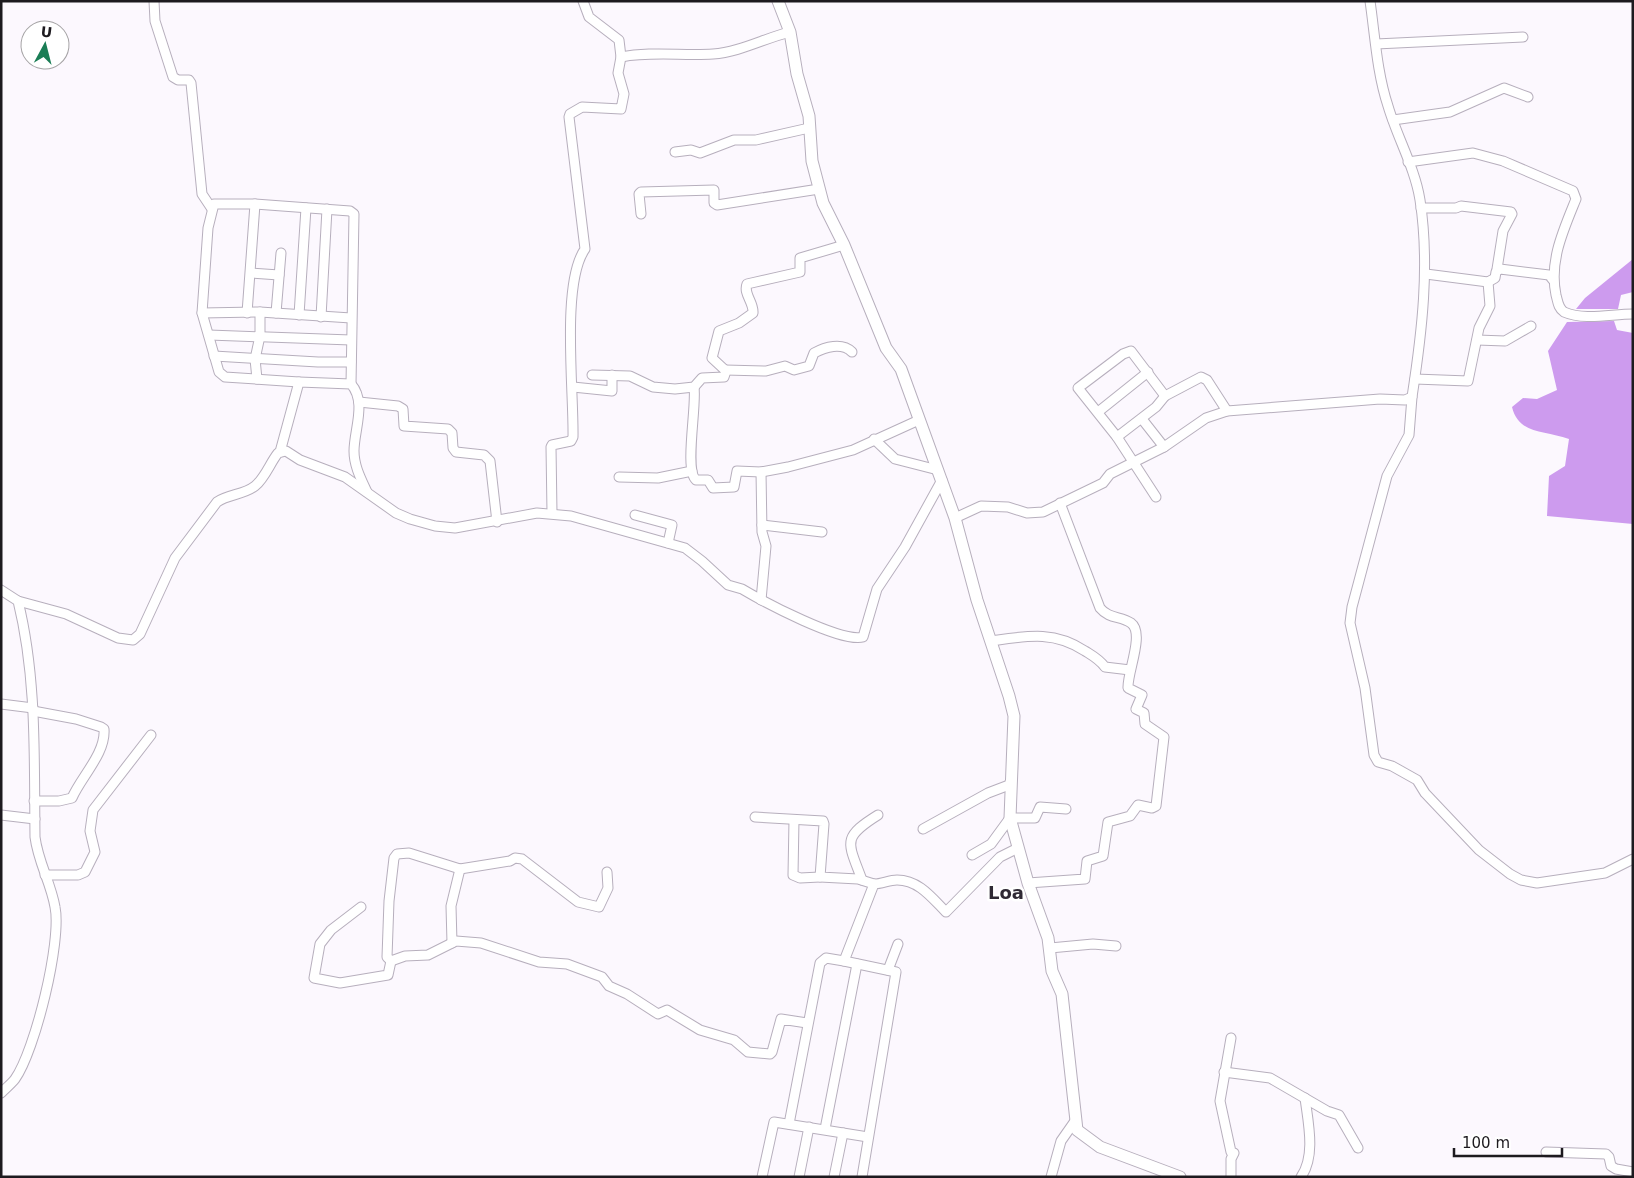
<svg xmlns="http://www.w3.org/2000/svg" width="1634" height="1178" font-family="'DejaVu Sans',sans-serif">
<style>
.forest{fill:#cd9bee}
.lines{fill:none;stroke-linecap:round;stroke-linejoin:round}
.minor-casing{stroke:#b7afbd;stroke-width:11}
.tertiary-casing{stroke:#b7afbd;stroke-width:13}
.minor{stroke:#fff;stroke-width:9}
.tertiary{stroke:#fff;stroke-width:11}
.labels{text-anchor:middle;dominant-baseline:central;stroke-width:5;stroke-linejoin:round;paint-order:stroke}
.quarter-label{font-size:18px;font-weight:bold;fill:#2f2934;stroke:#fff}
</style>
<rect width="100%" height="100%" fill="#fcf8fe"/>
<g class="forest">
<polygon points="1633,259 1633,292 1621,295 1618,309 1576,309 1585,298"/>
<path d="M1614 321 1617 330 1633 333V524L1547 516 1549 476 1565 466 1569 439C1544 430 1519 435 1512 407L1523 398 1537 399 1557 390 1548 351 1567 322Z"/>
</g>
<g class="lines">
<defs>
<g id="minor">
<polyline points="154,1 155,21 173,77 178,80 189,80 191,83 202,194 212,209"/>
<polyline points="1376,44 1523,37"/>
<path d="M621 57C651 51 683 56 713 54 740 52 765 38 790 32"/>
<polyline points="1393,120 1450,112 1504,88 1528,97"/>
<polyline points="675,152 691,150 700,153 734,140 756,140 809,128"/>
<path d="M1408 162 1473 153 1503 161 1573 191 1576 199C1563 231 1549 261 1556 295 1558 302 1558 308 1564 312 1585 321 1611 314 1633 314"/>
<polyline points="1421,208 1456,208 1461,206 1511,212 1512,214 1503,231 1497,269"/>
<polyline points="641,214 639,194 641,192 714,190 714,203 717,205 819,189"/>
<polyline points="251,273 279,275"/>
<polyline points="1426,274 1488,282 1495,278 1496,272 1500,269 1549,275 1553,280"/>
<polyline points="202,313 260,312 351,318"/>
<polyline points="247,313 255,204"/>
<polyline points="276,313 281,253"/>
<polyline points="299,315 306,208"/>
<polyline points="321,317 327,209"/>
<polyline points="209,335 351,340"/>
<polyline points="1477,340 1505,341 1531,326"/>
<polyline points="214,356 318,362 351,362"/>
<path d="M725 370 766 371 785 366 794 370 809 366 814 353C825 347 842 342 852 352"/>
<path d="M592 375 630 376 653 387 675 389 694 387 702 378 724 377 726 371 712 358 719 331 739 323 753 313C754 302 743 294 747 284L800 272V258L844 245"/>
<polyline points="257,379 255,359 260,336 260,312"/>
<polyline points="1415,379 1468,381 1479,328 1490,306 1488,282"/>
<polyline points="299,382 225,377 219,372 202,313 208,228 214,204 255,204 350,211 354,214 351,384"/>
<polyline points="573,387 612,391 612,375"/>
<path d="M694 387C697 406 684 470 696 480H708L713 488 734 487 737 471 761 472 788 467 853 450 919 420"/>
<polyline points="1412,397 1409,435 1387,476 1352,607 1350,623 1365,688 1374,755 1378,762 1392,766 1417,780 1425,793 1479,850 1510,874 1521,880 1537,883 1605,873 1633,859"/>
<polyline points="359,402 398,406 403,409 404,426 448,429 452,433 453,448 456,452 484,455 490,461 497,522"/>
<polyline points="1098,412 1148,372"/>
<polyline points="1142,419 1164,447"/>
<polyline points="1117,437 1156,407 1165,396 1201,377 1207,380 1227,411"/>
<polyline points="874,439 895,459 938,470"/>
<path d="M280 452 299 382 351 384C367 402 354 430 354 451 354 466 361 479 367 492"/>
<polyline points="619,477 658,478 692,471"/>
<polyline points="1156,497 1117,437 1078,388 1123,354 1131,351 1165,396"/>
<path d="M552 513 551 447 552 445 571 441 573 437C574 392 561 283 585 249L569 117 570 114 582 107 621 109 624 94 618 73 621 57 619 40 589 17 583 1"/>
<polyline points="635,515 672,525 668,543"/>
<path d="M955 518 981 506 1008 507 1027 513 1043 512 1103 483 1110 474 1164 447 1206 418 1227 411 1380 399 1405 400 1412 397C1422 332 1430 265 1420 200 1415 168 1397 137 1388 106 1377 73 1375 36 1370 1"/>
<polyline points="762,525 822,532"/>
<path d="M1 590 18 601C37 678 34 758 35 837 38 862 51 883 55 907 62 941 35 1051 15 1079 11 1084 6 1088 1 1093"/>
<polyline points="761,600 766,546 762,532 761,472"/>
<path d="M18 601 66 614 118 638 133 640 140 634 175 558 217 502C228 494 244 495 255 486 265 478 270 463 278 453L286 451 300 460 345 477 396 513 410 519 435 526 455 528 537 513 571 516 685 548 702 561 728 585 742 589C764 602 841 643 863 637L877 589 905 547 942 480"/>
<path d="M991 641C1026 636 1054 630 1085 651 1093 656 1099 659 1105 667L1130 670"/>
<polyline points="1,704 33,708"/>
<path d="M33 711 76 719 101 727 104 729C106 753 81 777 72 798L59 801H34"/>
<polyline points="1,815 35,819"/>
<polyline points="755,817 823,821 824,824 820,877 858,879 874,884"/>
<polyline points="794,820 793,875 800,878 820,877"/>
<polyline points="923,829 988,793 1009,785 1010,782"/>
<polyline points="972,855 991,844 1010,818 1035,818 1040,807 1066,809"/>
<polyline points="45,875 78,875 85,872 95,852 90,831 93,810 151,735"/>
<path d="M862 880C848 842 841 838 878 815"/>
<path d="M1028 883 1085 879 1087 861 1103 856 1108 822 1130 816 1138 805 1152 808 1156 806 1164 737 1145 724 1144 713 1136 709 1142 695 1128 688C1127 673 1145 633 1131 623 1121 616 1109 619 1100 608L1060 503"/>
<polyline points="361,907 331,930 320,944 314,978 340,983 388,975 391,961 387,957 389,901 394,858 397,854 409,853 460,869 510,861 515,858 522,859 578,902 599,907 608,888 607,872"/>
<polyline points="452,943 451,906 460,869"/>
<polyline points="1050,948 1093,944 1116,946"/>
<polyline points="391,961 405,956 428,955 456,941 481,943 539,962 567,964 602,977 609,986 627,994 658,1014 667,1010 700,1030 734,1040 748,1052 770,1054 772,1052 781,1019 807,1023"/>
<polyline points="888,970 898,944"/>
<polyline points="1224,1072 1270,1078 1327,1111 1339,1115 1358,1148"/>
<polyline points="789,1124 820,963 826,958 844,961"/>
<polyline points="825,1129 857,964"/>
<polyline points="1546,1152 1606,1154 1609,1157 1611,1166 1616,1169 1633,1172"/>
<polyline points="762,1177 774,1122 868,1137"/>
<polyline points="799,1177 809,1127"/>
<polyline points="834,1177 843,1133"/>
<path d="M862 1177 896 972 844 961 874 884C882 884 889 880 897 880 919 880 932 898 946 912L1000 857 1018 848"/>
<polyline points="1051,1177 1061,1141 1075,1121"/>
<polyline points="1231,1177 1231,1159 1234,1153 1231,1152 1220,1101 1231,1038"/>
<path d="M1301 1177C1316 1156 1308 1122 1305 1098"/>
</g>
<polyline id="tertiary" points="778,1 790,32 797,74 809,116 812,161 823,203 844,245 886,348 901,369 955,518 977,600 1009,696 1014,716 1010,818 1028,883 1048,938 1052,971 1062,994 1077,1130 1100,1147 1180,1177"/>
</defs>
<use href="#minor" class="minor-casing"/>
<use href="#tertiary" class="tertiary-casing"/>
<use href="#minor" class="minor"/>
<use href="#tertiary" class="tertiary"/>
</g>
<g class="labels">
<g class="quarter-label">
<text x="1006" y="892">Loa</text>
</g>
</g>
<rect width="1634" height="1178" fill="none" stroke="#1d1a1f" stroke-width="5"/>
<g transform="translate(45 45) rotate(7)"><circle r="24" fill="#ffffff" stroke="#a5a3a5"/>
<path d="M0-4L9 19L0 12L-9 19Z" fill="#1a7d55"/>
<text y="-8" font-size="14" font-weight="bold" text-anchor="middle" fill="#1d1a1f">U</text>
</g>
<path d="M1454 1148v8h108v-8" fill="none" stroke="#1d1a1f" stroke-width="2.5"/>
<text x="1462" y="1148" font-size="15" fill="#1d1a1f" stroke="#ffffff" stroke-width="4" paint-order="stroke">100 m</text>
</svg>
